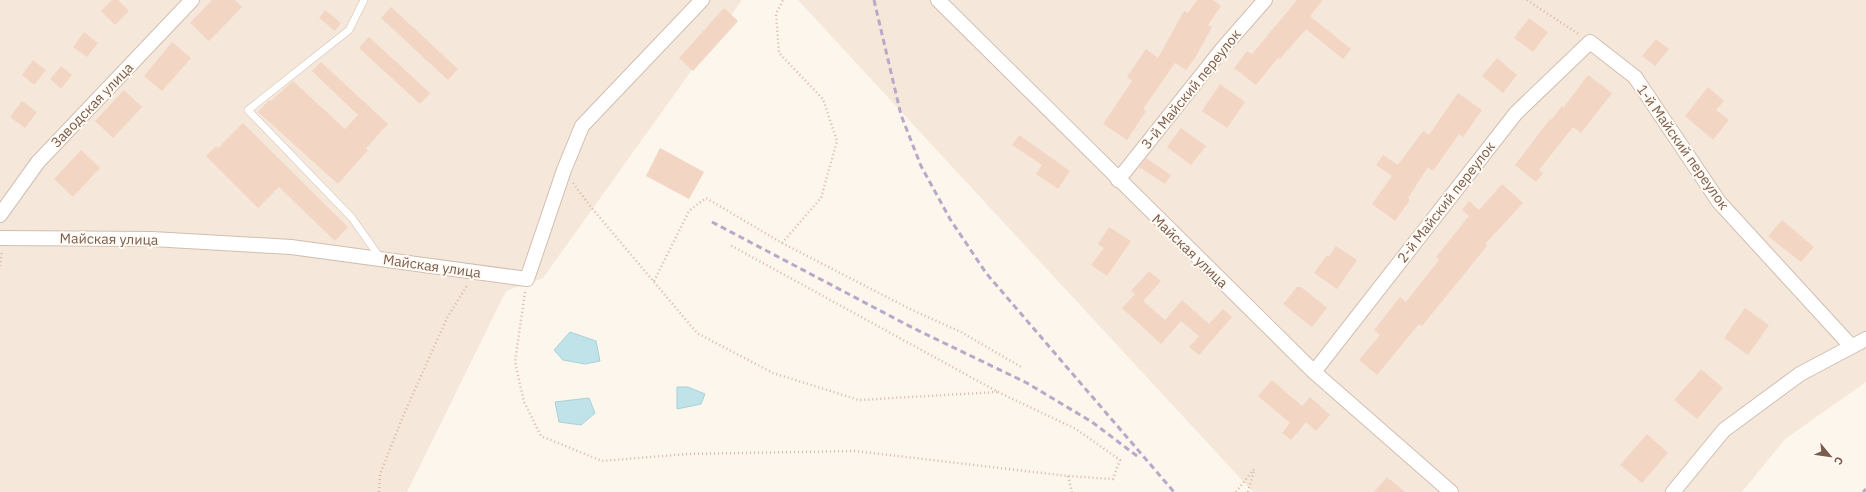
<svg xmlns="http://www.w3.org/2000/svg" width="1866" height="492" font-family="'IBM Plex Sans',sans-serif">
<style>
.residential{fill:#f5e8da}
.water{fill:#bfe3e8;stroke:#a5d3da}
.building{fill:#f3d5c3}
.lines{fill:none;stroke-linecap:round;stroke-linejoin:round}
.lane-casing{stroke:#d1beb0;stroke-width:8}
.street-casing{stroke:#d1beb0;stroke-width:16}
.path{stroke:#d9b8a5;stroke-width:2.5;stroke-dasharray:1 3;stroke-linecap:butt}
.lane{stroke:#fff;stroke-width:7}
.street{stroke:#fff;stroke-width:14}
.rail{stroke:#b9a8c9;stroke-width:3;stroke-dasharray:6 4;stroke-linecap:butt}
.labels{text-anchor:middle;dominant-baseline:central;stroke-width:4;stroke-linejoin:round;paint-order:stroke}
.street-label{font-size:14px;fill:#7a5c4d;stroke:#fffaf3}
</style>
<rect width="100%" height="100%" fill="#fdf6ec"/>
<g class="residential">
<polygon points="0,0 742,0 543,278 506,291 407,492 0,492"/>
<polygon points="798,0 1866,0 1866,382 1785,439 1742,492 1253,492"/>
</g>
<g class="water">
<polygon points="570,332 596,341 600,361 585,364 563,360 554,350"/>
<polygon points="677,387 688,387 705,394 701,404 677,409"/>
<polygon points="589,398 595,413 581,425 559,422 555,402"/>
</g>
<g class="building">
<polygon points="112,0 118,0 129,11 115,25 101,11"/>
<polygon points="212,0 235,0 242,7 209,41 190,23"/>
<polygon points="1197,0 1213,0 1221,6 1208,25 1212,27 1195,58 1186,70 1175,63 1143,109 1146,111 1127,140 1103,124 1132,81 1127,77 1146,49 1158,58 1184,11 1188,13"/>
<polygon points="1297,0 1323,0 1310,16 1351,49 1343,59 1306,29 1280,59 1278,58 1256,85 1234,68 1247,51 1252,54"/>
<polygon points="391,7 458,69 448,80 381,18"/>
<polygon points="724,8 738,21 693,71 679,58"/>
<polygon points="325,10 341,23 335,31 319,18"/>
<polygon points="1529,18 1548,32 1533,52 1514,38"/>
<polygon points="84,32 98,43 87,57 73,47"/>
<polygon points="369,37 430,93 420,104 359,48"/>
<polygon points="1656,39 1669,49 1655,66 1642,56"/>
<polygon points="172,42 191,58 162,91 144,76"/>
<polygon points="1497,58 1517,75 1503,93 1482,76"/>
<polygon points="33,60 46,70 34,85 22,75"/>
<polygon points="321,62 388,124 366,148 368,150 338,184 258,112 269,100 271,101 293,81 345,129 358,115 312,71"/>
<polygon points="61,66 72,75 61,89 50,79"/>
<polygon points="1588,75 1612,93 1581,133 1573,127 1539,170 1543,173 1536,182 1515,165 1550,119 1551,120 1562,106 1564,107"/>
<polygon points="1220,84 1245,102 1227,128 1202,111"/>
<polygon points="1708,87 1724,101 1716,110 1729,120 1713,140 1685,116"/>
<polygon points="124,90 142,107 113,138 95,121"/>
<polygon points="1458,93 1482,110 1463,137 1459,134 1433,171 1428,167 1408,198 1410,200 1395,221 1372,204 1392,176 1376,165 1383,155 1398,165 1423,131 1429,135"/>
<polygon points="22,101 37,112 25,128 10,117"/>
<polygon points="243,123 348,227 335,241 279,187 258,208 206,156 216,146 218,148"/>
<polygon points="1181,128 1206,146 1191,165 1167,147"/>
<polygon points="1019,135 1070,171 1058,189 1036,174 1042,165 1012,145"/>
<polygon points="660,148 704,172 689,199 646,176"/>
<polygon points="81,150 100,168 73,197 54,179"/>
<polygon points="1146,158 1171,175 1165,184 1139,167"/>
<polygon points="1502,184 1523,203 1485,244 1487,246 1422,326 1419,324 1377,375 1359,360 1380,335 1374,330 1400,297 1406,302 1439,260 1436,257 1469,216 1462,210 1469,201 1479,210"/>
<polygon points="1782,220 1814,247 1801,262 1768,236"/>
<polygon points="1109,227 1131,241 1107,276 1091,265 1104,248 1098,244"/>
<polygon points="1336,246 1357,260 1337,289 1314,273 1327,255 1329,257"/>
<polygon points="1149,271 1161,281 1143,301 1165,320 1182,300 1209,324 1223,309 1232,317 1199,355 1189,347 1199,336 1181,321 1161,344 1122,308 1135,294 1131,291"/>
<polygon points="1297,287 1301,287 1327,308 1312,327 1283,304"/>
<polygon points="1745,308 1769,325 1748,355 1724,338"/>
<polygon points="1701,369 1723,388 1697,419 1674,400"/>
<polygon points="1272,380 1302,406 1310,397 1330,415 1316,431 1306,422 1291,440 1282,433 1290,423 1258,396"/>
<polygon points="1647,434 1668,453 1642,483 1620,465"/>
<polygon points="1387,477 1405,492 1374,492"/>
</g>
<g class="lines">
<defs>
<polyline id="lane" points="364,0 349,30 248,110 352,218 381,259"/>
<g id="street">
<polyline points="938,0 1314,372 1451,492"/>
<polyline points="1118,180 1223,48 1265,0"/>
<polyline points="0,215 38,162 192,0"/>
<polyline points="0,238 152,239 291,247 527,279 564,170 582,126 702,0"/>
<polyline points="1314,372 1516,113 1590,42 1635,77 1719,202 1851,346"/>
<polyline points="1673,492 1724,430 1800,374 1866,339"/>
</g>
</defs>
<use href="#lane" class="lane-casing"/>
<use href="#street" class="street-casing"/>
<g class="path">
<polyline points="1527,0 1580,35"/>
<polyline points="573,183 590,206 697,333 773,373 859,400 997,392"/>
<polyline points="782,243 821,198 837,141 823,99 779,53 776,14 783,0"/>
<polyline points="0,266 2,251"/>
<polyline points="654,281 689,211 706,198 782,243 910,309 961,332 1023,368"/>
<polyline points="525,292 515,362 524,402 541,436 602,461 687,454 855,451 1068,476 1113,479 1120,460 1076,429 998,392 730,245"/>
<polyline points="1068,476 1072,492"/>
<polyline points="379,492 380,474 404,414 447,318 468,284"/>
<polyline points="1236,492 1254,469"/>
<polyline points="1248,492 1254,471"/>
</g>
<use href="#lane" class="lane"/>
<use href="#street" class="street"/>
<g class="rail">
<polyline points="874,0 901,115 921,166 950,219 986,273 1174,492"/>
<polyline points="712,222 913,328 1027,383 1092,422 1137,456"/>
<polyline points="1863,492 1866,489"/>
</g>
</g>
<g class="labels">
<g class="street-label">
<text transform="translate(1191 89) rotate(-51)">3-й Майский переулок</text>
<text transform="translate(92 105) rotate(-46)">Заводская улица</text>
<text transform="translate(1683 147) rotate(55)">1-й Майский переулок</text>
<text transform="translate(1446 202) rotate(-52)">2-й Майский переулок</text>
<text transform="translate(109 239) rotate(1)">Майская улица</text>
<text transform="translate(1190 251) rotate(44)">Майская улица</text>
<text transform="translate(432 266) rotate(8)">Майская улица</text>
</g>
</g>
<g transform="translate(1830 456) rotate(119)" stroke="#fffaf3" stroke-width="3" paint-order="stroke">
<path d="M0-3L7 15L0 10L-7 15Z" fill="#7a5c4d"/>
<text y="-6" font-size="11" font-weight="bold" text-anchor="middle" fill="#7a5c4d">С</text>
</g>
</svg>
